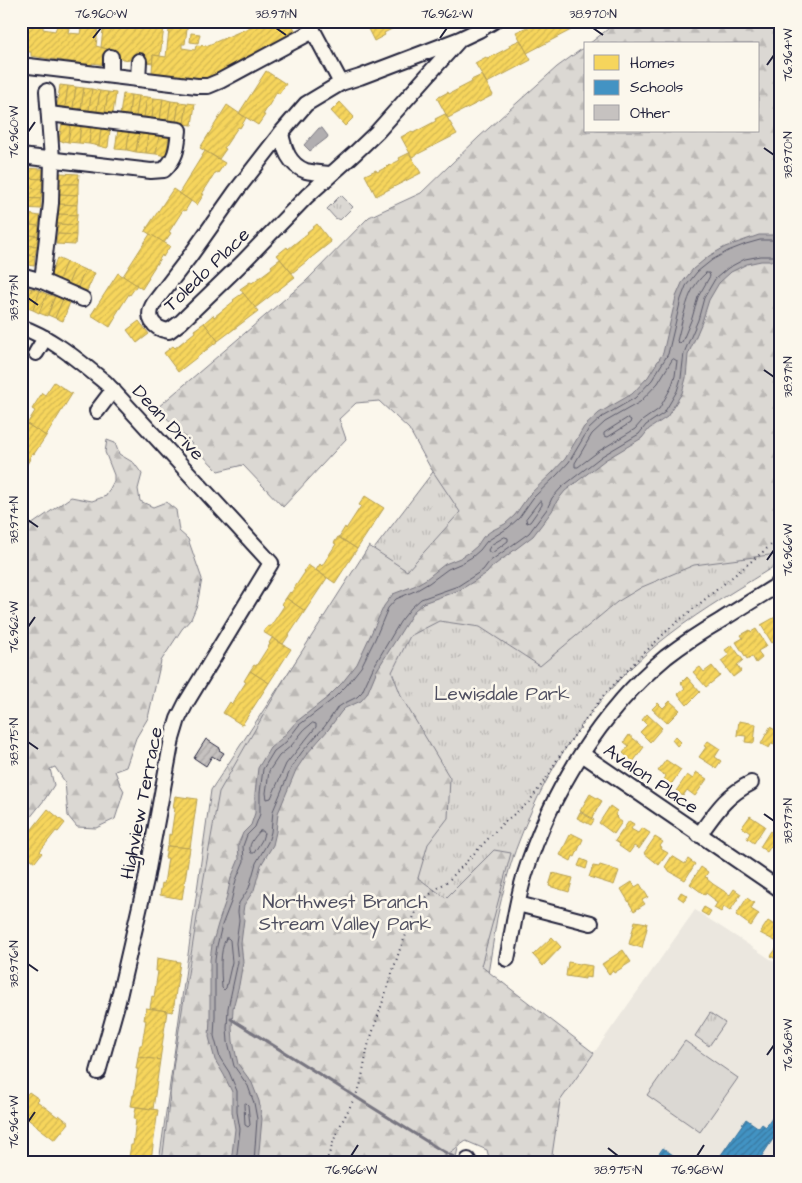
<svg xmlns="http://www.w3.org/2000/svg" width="802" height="1183" font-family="'Architects Daughter',sans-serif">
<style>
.built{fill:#ebe7df}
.grass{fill:url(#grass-tufts);stroke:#7e7d87}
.forest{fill:url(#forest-firs);stroke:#7e7d87}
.pitch{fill:#dbd8d3;stroke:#7e7d87}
.water{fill:#b1aeb0;stroke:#787681}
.homes{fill:url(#homes-hatch);stroke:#b69f52}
.schools{fill:url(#schools-hatch);stroke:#39719a}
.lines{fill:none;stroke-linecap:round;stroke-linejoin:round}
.shore{stroke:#5b5a6a;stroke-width:1}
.stream{stroke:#787681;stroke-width:3}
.building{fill:url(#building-hatch);stroke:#22223b}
.minor-casing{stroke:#22223b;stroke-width:18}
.path{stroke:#22223b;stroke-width:2;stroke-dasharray:1 4;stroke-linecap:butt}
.minor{stroke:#fbf7ec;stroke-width:14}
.ticks{fill:none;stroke:#22223b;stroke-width:2}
.labels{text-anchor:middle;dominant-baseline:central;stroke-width:5;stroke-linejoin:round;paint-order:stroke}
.street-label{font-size:19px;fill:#22223b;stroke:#fbf7ec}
.park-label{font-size:19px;fill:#505061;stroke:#fbf7ec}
.neatline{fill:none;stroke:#22223b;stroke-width:2}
.ticks-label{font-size:12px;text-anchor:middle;fill:#22223b}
</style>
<defs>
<pattern id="grass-tufts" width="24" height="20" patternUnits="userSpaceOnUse" patternTransform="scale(1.25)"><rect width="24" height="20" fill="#dbd8d3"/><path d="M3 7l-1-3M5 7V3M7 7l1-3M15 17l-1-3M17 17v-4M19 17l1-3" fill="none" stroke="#bcb9b6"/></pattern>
<pattern id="forest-firs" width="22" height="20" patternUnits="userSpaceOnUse" patternTransform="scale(1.25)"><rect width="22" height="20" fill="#dbd8d3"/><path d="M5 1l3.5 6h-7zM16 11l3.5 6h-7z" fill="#bcb9b6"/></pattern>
<pattern id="homes-hatch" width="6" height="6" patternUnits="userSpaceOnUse" patternTransform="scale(1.25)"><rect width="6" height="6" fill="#f6d55c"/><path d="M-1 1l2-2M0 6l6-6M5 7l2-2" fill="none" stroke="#d3b751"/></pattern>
<pattern id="schools-hatch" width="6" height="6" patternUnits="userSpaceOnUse" patternTransform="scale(1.25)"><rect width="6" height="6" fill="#4393c3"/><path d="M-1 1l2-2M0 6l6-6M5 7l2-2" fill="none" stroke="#3878a0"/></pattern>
<pattern id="building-hatch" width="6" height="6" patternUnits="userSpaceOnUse" patternTransform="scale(1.25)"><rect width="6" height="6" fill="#c6c2c0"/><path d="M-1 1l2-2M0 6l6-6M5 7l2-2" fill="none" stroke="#aaa6a6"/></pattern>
</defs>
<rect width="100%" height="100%" fill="#fbf7ec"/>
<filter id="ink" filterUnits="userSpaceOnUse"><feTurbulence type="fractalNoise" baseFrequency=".02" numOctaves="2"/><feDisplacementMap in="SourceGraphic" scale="10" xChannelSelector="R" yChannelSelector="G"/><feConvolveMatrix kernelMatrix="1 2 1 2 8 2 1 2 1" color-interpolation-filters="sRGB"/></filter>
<g filter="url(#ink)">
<polygon class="built" points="695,910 781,966 781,1162 551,1162 560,1101"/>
<g class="grass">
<path d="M781 151V562C743 586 704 608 669 635 601 687 549 761 519 841 509 866 503 892 497 918L465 1116 455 1162H155L160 1155 211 790 342 591 468 426Z"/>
<polygon points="341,195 353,207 340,220 335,218 327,209"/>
<polygon points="710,1013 725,1023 709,1046 695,1036"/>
</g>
<g class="forest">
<polygon points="618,21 781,21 781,552 777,554 694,565 642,587 617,602 540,666 480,627 439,621 410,636 392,672 402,698 450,778 448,818 428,844 418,878 446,898 494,850 511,853 481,966 594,1053 560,1101 551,1162 490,1162 487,1150 466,1141 437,1162 162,1162 174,1061 197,917 219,792 283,681 369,546 407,571 460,512 430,467 409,429 379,401 356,403 339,419 346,439 283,507 243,465 218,471 157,408 306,281 369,217 421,193 479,137 557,67 586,46 586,131 758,131 758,44 589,44"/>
<polygon points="107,440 115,443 119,454 134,463 142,474 138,489 140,501 153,507 166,502 176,510 179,531 188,539 202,579 197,605 191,619 182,629 161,661 148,718 136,738 126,767 115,771 120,784 124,791 115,819 96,828 77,827 68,816 65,782 55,767 50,769 54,785 45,799 21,829 21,532 71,497 92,501 106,496 114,481 114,475 105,452"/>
</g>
<polygon class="pitch" points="685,1041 738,1078 700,1132 647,1095"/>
<g class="water">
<polygon points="319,128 322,128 328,136 327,138 310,151 304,145"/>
<polygon points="759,235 781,235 781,261 761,261 747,264 731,272 719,283 709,300 702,322 688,355 686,378 682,393 667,417 649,429 642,438 605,460 565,491 557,501 552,511 533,536 492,567 487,573 460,590 423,603 414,611 377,670 367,694 361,701 345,708 341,712 328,730 306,755 296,770 278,813 276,832 273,845 261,865 254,890 244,905 243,912 244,919 241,943 243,962 239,985 233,1008 232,1028 233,1041 238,1064 252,1083 259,1101 262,1119 258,1162 231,1162 235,1129 232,1112 232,1092 224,1075 215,1060 209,1037 210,1017 210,960 212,945 218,924 226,900 231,878 239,859 238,845 243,833 251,825 255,813 255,793 258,768 270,748 282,738 296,722 328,697 342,683 357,664 384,606 393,594 414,586 426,579 445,564 460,558 470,552 477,546 483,537 491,531 505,524 515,515 529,495 553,472 565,459 584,427 599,413 632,394 648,377 663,353 676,297 682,283 693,269 709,256 725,247"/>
</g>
<g class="homes">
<polygon points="21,21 43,21 43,29 55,31 57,26 69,28 68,33 80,34 81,28 77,27 78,21 99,21 96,46 107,49 106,65 92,63 92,65 31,56 31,52 21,52"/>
<polygon points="104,21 165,21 160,56 153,55 153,63 107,57 107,49 101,47"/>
<polygon points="170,21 188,21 185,44 182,44 182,48 195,50 196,45 206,46 253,26 250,21 290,21 299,37 210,82 152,73 153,55 166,57"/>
<polygon points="364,21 412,21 408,23 407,21 384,33 385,35 374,41"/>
<polygon points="542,21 567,21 571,30 527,53 516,32 527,27 528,28"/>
<polygon points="191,33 200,34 198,43 190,42"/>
<polygon points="520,40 531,60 487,83 475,63 486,57 487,59 510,47 509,45"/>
<polygon points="266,71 286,84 279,94 277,92 263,115 265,115 258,125 239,113"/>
<polygon points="482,75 493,95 448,118 437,98 448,92 449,94 472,82 471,80"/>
<polygon points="60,85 68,86 65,107 57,106"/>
<polygon points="68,86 76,87 73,108 65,107"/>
<polygon points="76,87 84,88 81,109 73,108"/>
<polygon points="84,88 92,89 89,110 81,109"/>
<polygon points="92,89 100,91 97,111 89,110"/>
<polygon points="100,91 108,92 105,112 97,111"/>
<polygon points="108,92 116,93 113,113 105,112"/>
<polygon points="123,94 131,95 129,116 120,115"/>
<polygon points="131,95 139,96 136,117 129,116"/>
<polygon points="139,96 147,97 144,118 136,117"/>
<polygon points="147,97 154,98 152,119 144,118"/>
<polygon points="154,98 163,99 160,120 152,119"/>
<polygon points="163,99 171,101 168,121 160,120"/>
<polygon points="171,101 179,102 176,122 168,121"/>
<polygon points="179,102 187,103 184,124 176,122"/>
<polygon points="340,102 354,117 345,126 331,111"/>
<polygon points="187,103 195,104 192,125 184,124"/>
<polygon points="227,105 246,118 240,128 238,127 224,148 226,149 219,159 200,148"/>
<polygon points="445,114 457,134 412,157 401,137 412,131 413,133 436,121 435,119"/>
<polygon points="62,123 71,124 68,142 64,141 64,142 59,140"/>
<polygon points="71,124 81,125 79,143 68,142"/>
<polygon points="81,125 91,127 89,144 79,143"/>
<polygon points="91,127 101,128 99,146 89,144"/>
<polygon points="101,128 110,130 108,147 107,148 99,146"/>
<polygon points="118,130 129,132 127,150 115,149"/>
<polygon points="129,132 139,133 136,152 127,150"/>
<polygon points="139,133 148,134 146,153 136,152"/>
<polygon points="148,134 159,136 156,154 146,153"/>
<polygon points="159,136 169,137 166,156 156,154"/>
<polygon points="205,151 225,163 218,173 216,172 202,194 204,194 197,205 179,193"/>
<polygon points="409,153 421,173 376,196 365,175 376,170 377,172 400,160 399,158"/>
<polygon points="24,168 43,169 43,179 24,178"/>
<polygon points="60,173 79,174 78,184 59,184"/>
<polygon points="24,178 43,179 42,189 23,188"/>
<polygon points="59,184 78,184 78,195 59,194"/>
<polygon points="23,188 42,189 41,199 23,198"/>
<polygon points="173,189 191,201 185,211 183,210 169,232 171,233 164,243 145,231"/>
<polygon points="59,194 78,195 77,205 58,204"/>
<polygon points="23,198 41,199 41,209 22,208"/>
<polygon points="58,204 77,205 77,215 58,214"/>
<polygon points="22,213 40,216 39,226 21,224"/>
<polygon points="58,214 77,215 76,225 57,224"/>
<polygon points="21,224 39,226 38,236 21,234"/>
<polygon points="57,224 76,225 76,235 57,234"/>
<polygon points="317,224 331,242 292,273 277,255 287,247 288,249 308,233 307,232"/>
<polygon points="21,234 38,236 37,246 21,245"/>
<polygon points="57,234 76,235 75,245 56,244"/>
<polygon points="150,234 170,246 163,257 162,255 148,277 149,278 142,289 123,276"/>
<polygon points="21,245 37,246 35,256 21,254"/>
<polygon points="21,254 35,256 34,266 21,264"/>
<polygon points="57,258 66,262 59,280 50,276"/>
<polygon points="280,259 295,277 255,308 240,289 250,282 252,283 272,268 271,266"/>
<polygon points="66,262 76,266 68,284 59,280"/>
<polygon points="76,266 85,270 78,287 68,284"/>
<polygon points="85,270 95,273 87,291 78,287"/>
<polygon points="118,273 137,285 130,295 129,294 115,316 116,317 110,327 91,315"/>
<polygon points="24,286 32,289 25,308 21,306 21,293"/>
<polygon points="32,288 40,291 33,310 25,307"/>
<polygon points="40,291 47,294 39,313 33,310"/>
<polygon points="243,293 258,311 218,341 204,323 213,315 214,317 234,301 233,300"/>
<polygon points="47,294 55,297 47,316 39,313"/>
<polygon points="55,296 63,299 55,318 48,315"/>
<polygon points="63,299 70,302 63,321 55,318"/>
<polygon points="139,321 149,334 137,343 127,330"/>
<polygon points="204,323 218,341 178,372 164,353 173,346 175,348 195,332 194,330"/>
<polygon points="54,382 72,394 46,436 27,424 35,411 32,409 42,393 45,395"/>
<polygon points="27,424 46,436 34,454 32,453 29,459 30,459 21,474 21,432"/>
<polygon points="365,496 384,508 357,549 339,537 345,527 346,529 361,506 359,505"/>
<polygon points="338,537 357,549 335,583 316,570 320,564 322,566 336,544 334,543"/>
<polygon points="308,565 327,578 305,611 286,598 290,592 291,593 305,572 304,571"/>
<polygon points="286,598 305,611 283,644 263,632 268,626 270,627 284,606 282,604"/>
<polygon points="779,615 781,618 781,637 772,643 761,625"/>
<polygon points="756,629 767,646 758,651 762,658 756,663 752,656 747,659 736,642 743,638 741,635 750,630 751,632"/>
<polygon points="272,638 291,649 269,683 250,671 254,665 256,666 270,644 269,643"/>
<polygon points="732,645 743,660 737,665 741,671 733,677 721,661 729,655 725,650"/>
<polygon points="712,666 720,676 706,687 693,672 700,667 704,672"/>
<polygon points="250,671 269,683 242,725 223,713 230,702 232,704 246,682 244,681"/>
<polygon points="687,677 700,692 687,705 678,694 685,688 681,683"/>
<polygon points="670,701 680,710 667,723 652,709 658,703 663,708"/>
<polygon points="647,714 662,728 650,742 640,732 647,725 642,720"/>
<polygon points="739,721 756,724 754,743 745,742 746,736 737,735"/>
<polygon points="781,725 780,747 772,743 769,748 761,744 770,727 777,731"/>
<polygon points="629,735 644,747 633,762 623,753 629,746 624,742"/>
<polygon points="675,736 681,742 677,746 672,740"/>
<polygon points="708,741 720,749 715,757 721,761 716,768 699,757 706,747 704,746"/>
<polygon points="666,760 681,770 670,786 663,782 666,776 658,771"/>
<polygon points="696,772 707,779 695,796 687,790 683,796 676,791 687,775 693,779"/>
<polygon points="590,794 602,801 592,818 580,811"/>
<polygon points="175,796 197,799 190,848 168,846 169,834 171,835 175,808 173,808"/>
<polygon points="610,806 617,811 615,815 617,817 616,818 622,822 614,834 599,823"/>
<polygon points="48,809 65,823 58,832 56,831 40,851 42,853 35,862 21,851 21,843"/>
<polygon points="580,812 594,820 591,825 577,818"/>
<polygon points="750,816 765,826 754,843 747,838 750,833 742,827"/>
<polygon points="629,821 634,824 631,829 638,833 642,828 650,833 639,849 634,846 629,853 619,846 620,844 615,841"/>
<polygon points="770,831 777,836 781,831 781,849 779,852 771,846 767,852 760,847"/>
<polygon points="571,833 583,839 575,857 573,856 571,861 560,855"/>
<polygon points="655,837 663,842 660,846 662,847 661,849 668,853 659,865 644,853"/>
<polygon points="167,846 190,848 182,899 160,895 162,883 164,884 168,858 165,858"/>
<polygon points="21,851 30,858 23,867 21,866"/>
<polygon points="672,856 685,864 688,859 695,864 685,880 669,871 669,870 665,867"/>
<polygon points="581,859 588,862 586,869 578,866"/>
<polygon points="600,865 619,871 614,885 589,877 593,866 599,867"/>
<polygon points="701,867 708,872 705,877 708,878 707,879 713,884 730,895 734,889 741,894 730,911 724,907 721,912 714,908 717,903 714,901 715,900 706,893 705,895 690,884"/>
<polygon points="553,873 573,878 569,892 549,886"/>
<polygon points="632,882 635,887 640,884 648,897 642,900 645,904 634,911 621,889"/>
<polygon points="681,892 688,896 684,901 678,897"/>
<polygon points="747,898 754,903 751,909 759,914 751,926 736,915"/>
<polygon points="704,907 711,911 708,916 701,912"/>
<polygon points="780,920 781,936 777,942 760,933 768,921 776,926"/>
<polygon points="635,921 647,923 646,928 647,928 642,948 629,944"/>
<polygon points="552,937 561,947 543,966 533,955"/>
<polygon points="776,949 781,952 777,960 771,956"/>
<polygon points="623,950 631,962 614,973 613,971 609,974 602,964"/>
<polygon points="157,958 180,962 173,1012 150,1008 152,996 154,997 158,971 156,971"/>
<polygon points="568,962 592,966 591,978 585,977 585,979 566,976"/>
<polygon points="146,1008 167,1011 160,1060 138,1057 140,1045 142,1045 146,1020 144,1020"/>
<polygon points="138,1057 160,1060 153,1109 131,1106 133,1095 134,1095 138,1069 136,1069"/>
<polygon points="29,1092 39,1099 37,1101 58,1117 59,1115 69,1123 55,1140 21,1114 21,1101"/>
<polygon points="136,1107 158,1110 151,1160 129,1157 131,1145 133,1145 136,1119 134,1119"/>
</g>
<g class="schools">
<polygon points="778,1109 781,1110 781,1147 777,1145 779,1143 773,1139 758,1162 716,1162 746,1119 759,1128 762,1124 766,1127"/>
<polygon points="663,1148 683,1162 653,1162"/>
<polygon points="575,1155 584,1161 583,1162 570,1162"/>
</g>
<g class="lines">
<g class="shore">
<path d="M706 273H709L710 276 698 297 692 318 682 342 679 343 677 341C679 333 681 325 683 317 688 299 691 286 706 273Z"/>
<polygon points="674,359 677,361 675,376 671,388 659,409 642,421 635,429 599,451 578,467 575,467 575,463 592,434 605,422 640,402 658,383 672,360"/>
<polygon points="628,418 631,420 630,423 608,437 604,436 604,433 610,429"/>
<polygon points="540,501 542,502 542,505 530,522 527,523 526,519"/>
<polygon points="505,537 508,538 508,541 492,553 489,552 488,550 491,545"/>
<polygon points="313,723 316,724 316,727 286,764 271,798 267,799 266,793 269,771 279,756 291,746 304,730"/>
<path d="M260 831H263L264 833 262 840 254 853H251C247 845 254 838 260 831Z"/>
<path d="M226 938H228L230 940 232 962 226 988 224 990 222 988C221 971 219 953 226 938Z"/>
<polygon points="246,1103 248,1105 250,1125 248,1127 245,1125 244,1105"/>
<polyline points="236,1162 240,1129 237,1112 237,1091 229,1072 220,1058 214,1036 215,1017 215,960 217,946 222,925 231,902 236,880 244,861 243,846 247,835 255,827 260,814 260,793 263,769 274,751 286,742 299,725 332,700 346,686 361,667 375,639 388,608 396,599 417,590 429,583 448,569 462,563 472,557 480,550 487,541 508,528 519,518 533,498 557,475 569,462 588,430 602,417 635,398 652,380 668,354 681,299 686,286 697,272 712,260 728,251 746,244 760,240 781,240"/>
<polyline points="254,1162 257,1119 254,1103 248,1086 234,1066 228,1042 227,1028 228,1008 238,962 236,943 239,920 238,912 239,903 249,888 256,863 268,842 271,832 273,811 291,768 302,752 325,726 337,708 343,704 357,697 362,692 373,668 400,622 411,608 421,599 458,586 483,570 489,562 529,533 547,509 552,498 562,487 602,456 639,434 646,425 664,413 677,391 681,378 684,353 698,320 704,298 715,279 728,268 745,259 761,256 781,256"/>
</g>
<polyline class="stream" points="231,1019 439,1149 454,1157"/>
</g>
<polygon class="building" points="206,739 220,748 219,750 224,753 219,760 212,756 206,766 194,758"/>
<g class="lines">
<defs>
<g id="minor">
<polyline points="308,21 341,83"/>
<path d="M460 39 377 132 355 153 307 196 242 263 181 322 169 331C153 329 145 317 154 303L190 256 236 191 281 133 306 104 341 83 360 77 460 39 479 30 494 21"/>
<polyline points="111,57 111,75"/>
<polyline points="21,66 29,66 197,86 208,86 220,81 313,31"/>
<polyline points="138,79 139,61"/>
<path d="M281 133C284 149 289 165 306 171 314 173 323 173 330 174"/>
<path d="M21 156 151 171 164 170C177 157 177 148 179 130L49 114"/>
<polyline points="21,275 42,281 83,299"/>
<polyline points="42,281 51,203 52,159 47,91"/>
<path d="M21 327C53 338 80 362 106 383L271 563 186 703 178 719 172 739 146 880 118 1001 98 1072"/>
<polyline points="36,353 45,338"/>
<polyline points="97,411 113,390"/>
<polyline points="582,754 781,890"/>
<path d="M699 835C716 812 725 796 751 783"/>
<polyline points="518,904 591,923"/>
<path d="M507 959C513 931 516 902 525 874 550 793 601 711 666 657 683 644 701 632 720 621 740 608 760 596 781 583"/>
<polyline points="468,1162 468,1160"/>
</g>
</defs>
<use href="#minor" class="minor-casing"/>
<polyline class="path" points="326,1162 337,1132 360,1087 368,1046 384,998 400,949 411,923 420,903 434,891 449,880 503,823 528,803 546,779 558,758 603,696 638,659 670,628 781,537"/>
<use href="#minor" class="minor"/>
</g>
</g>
<path class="ticks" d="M276 28 286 35M593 28 603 35M93 38 101 28M440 38 447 28M767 65 774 55M28 132 35 122M764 148 774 155M28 298 38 305M764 370 774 377M28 520 38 527M767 560 774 550M28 627 35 617M28 742 38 749M764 814 774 821M28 964 38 971M767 1055 774 1045M28 1122 35 1112M608 1148 618 1156M351 1156 358 1145M697 1156 704 1145"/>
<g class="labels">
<g class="street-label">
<text transform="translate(207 270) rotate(-44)">Toledo Place</text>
<text transform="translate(168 423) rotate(47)">Dean Drive</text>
<text transform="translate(651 779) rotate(34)">Avalon Place</text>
<text transform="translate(142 803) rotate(-79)">Highview Terrace</text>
</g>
<g class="park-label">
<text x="502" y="694">Lewisdale Park</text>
<text x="345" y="902">Northwest Branch<tspan x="345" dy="22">Stream Valley Park</tspan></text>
</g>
</g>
<rect width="802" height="1183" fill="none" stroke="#fbf7ec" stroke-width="55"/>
<rect x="584" y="42" width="175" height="90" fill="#fbf7ec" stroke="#a4a2a5"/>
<rect x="594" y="55" width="25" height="15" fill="#f6d55c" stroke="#a4a2a5"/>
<text x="630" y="68" font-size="15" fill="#22223b">Homes</text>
<rect x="594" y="80" width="25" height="15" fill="#4393c3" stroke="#a4a2a5"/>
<text x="630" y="92" font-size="15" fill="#22223b">Schools</text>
<rect x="594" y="105" width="25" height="15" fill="#c6c2c0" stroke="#a4a2a5"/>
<text x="630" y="118" font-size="15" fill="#22223b">Other</text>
<rect x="28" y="28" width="746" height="1128" class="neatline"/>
<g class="ticks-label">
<text x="101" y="18">76.960°W</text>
<text x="276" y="18">38.971°N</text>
<text x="447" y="18">76.962°W</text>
<text x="593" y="18">38.970°N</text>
<text transform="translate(788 55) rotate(-90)" y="4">76.964°W</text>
<text transform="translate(14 132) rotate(-90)" y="4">76.960°W</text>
<text transform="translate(788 155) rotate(-90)" y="4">38.970°N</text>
<text transform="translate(14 298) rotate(-90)" y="4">38.973°N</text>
<text transform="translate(788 377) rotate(-90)" y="4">38.971°N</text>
<text transform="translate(14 520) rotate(-90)" y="4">38.974°N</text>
<text transform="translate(788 550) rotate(-90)" y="4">76.966°W</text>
<text transform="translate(14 627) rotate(-90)" y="4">76.962°W</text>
<text transform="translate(14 742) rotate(-90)" y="4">38.975°N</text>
<text transform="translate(788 821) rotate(-90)" y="4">38.973°N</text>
<text transform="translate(14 964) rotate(-90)" y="4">38.976°N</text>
<text transform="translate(788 1045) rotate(-90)" y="4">76.968°W</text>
<text transform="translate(14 1122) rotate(-90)" y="4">76.964°W</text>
<text x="351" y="1174">76.966°W</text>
<text x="618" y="1174">38.975°N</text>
<text x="697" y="1174">76.968°W</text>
</g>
</svg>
